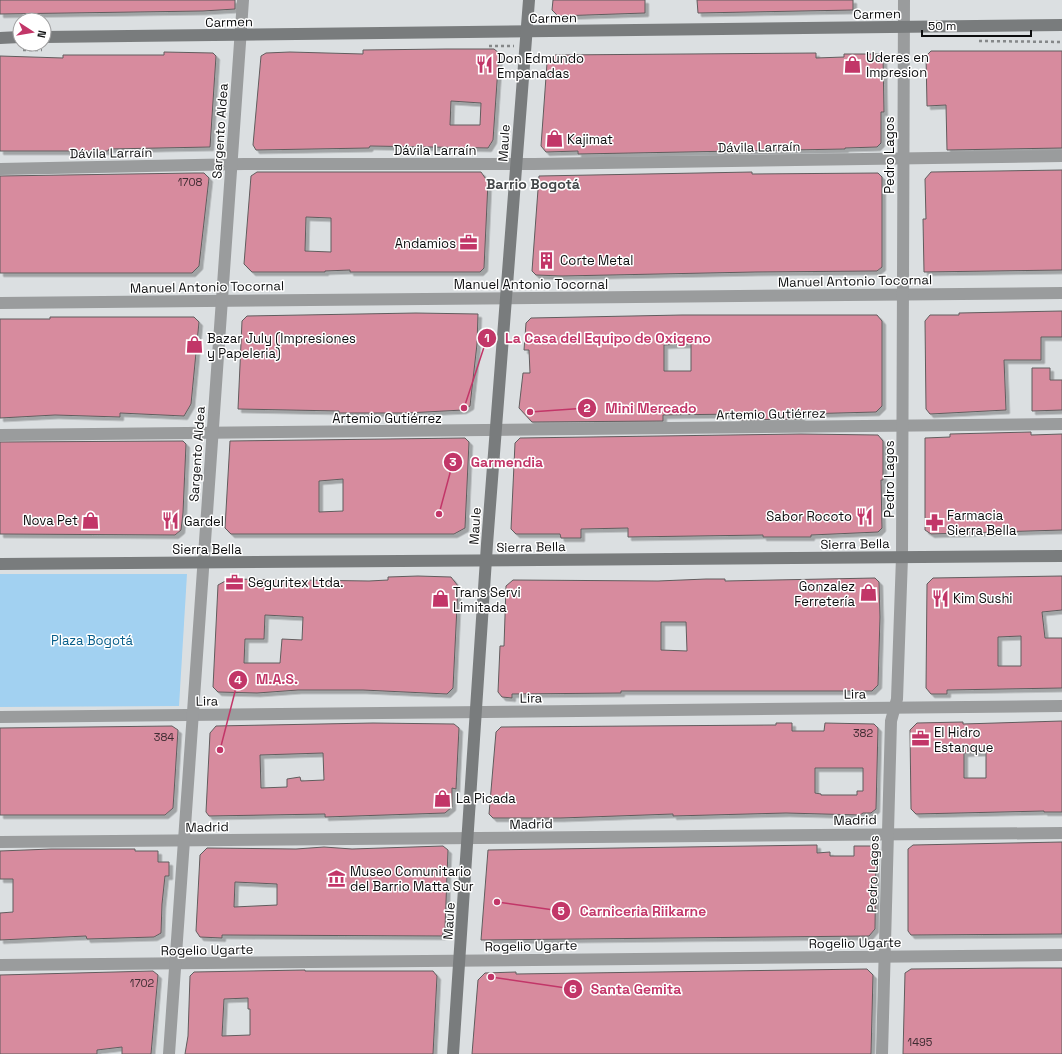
<svg xmlns="http://www.w3.org/2000/svg" width="1062" height="1054" font-family="'Space Grotesk',sans-serif">
<style>
.green{fill:#a2d1f1}
.building{fill:#d78b9e;stroke:#615d5e;fill-rule:evenodd;filter:url(#shadow)}
.lines{fill:none;stroke-linecap:round;stroke-linejoin:round}
.path{stroke:#858889;stroke-width:2.5;stroke-dasharray:3 3;stroke-linecap:butt}
.street{stroke:#9a9c9d;stroke-width:12}
.secondary{stroke:#797c7d;stroke-width:12}
.labels{text-anchor:middle;dominant-baseline:central;stroke-width:3;stroke-linejoin:round;paint-order:stroke}
.number-label{font-size:11px;fill:#3f2c32}
.street-label{font-size:13px;fill:#0c0d0e;stroke:#fff}
.poi-label{font-size:13px;fill:#0c0d0e;stroke:#fff;text-anchor:start}
.park-label{font-size:13px;fill:#075e8a;stroke:#fff}
.neighbourhood-label{font-size:14px;font-weight:bold;fill:#444749;stroke:#fff}
.leader{fill:none;stroke:#c23668;stroke-width:1.5}
.callout-dot{fill:#c23668;stroke:#fff;stroke-width:1.5}
.mark-label{font-size:12px;text-anchor:middle;font-weight:bold;fill:#fff}
.callout-label{font-size:14px;text-anchor:middle;font-weight:bold;fill:#c23668;stroke:#fff;stroke-width:3;stroke-linejoin:round;paint-order:stroke}
</style>
<defs>
<filter id="shadow"><feDropShadow dx="3.5" dy="3.5" stdDeviation="0" flood-color="#0004"/></filter>
</defs>
<rect width="100%" height="100%" fill="#dbdfe1"/>
<polygon class="green" points="0,574 187,574 179,706 0,707"/>
<g class="building">
<polygon points="0,0 235,0 235,9 203,11 0,14"/>
<polygon points="553,0 645,0 645,13 558,16 552,10"/>
<polygon points="697,0 853,0 853,10 698,13"/>
<path d="M446 49H494L499 53 493 140 488 148 370 146 369 148 256 150 253 145 261 56 266 53 290 52 363 54V50ZM451 101 481 103 480 125H450Z"/>
<polygon points="931,51 1062,51 1062,148 947,150 946,105 927,106 926,56"/>
<polygon points="164,52 213,53 216,56 210,147 109,149 108,151 0,151 0,56 63,58 63,55 164,55"/>
<polygon points="816,53 816,58 844,57 844,54 883,54 884,112 881,112 881,143 877,147 845,148 845,149 578,154 578,151 546,152 541,146 547,63 555,55"/>
<polygon points="1062,170 1062,270 924,272 923,219 926,219 925,179 931,172"/>
<path d="M257 172H481L488 182 484 268 480 272H350V270L325 271V272H252L244 264 251 176ZM306 217 331 218V252L305 251Z"/>
<polygon points="752,172 752,174 878,173 882,177 882,267 877,271 755,272 562,276 536,275 532,271 539,176"/>
<polygon points="194,173 204,173 209,178 199,266 192,273 0,273 0,176"/>
<polygon points="1062,311 1062,337 1041,337 1041,360 1004,360 1006,410 930,414 926,409 925,321 930,315 959,315 959,313"/>
<polygon points="416,313 478,314 477,344 470,406 463,410 407,413 339,413 339,411 238,409 242,321 247,316"/>
<path d="M682 315H877L882 321V406L876 412 801 414V419L738 420 737 414 663 415V421L532 422 519 408 523 373H530L529 350H524L526 323 531 318ZM691 344V371H664V345Z"/>
<polygon points="50,317 194,317 199,322 191,404 184,416 120,413 120,417 55,415 0,418 0,319 50,319"/>
<polygon points="1032,368 1050,368 1050,380 1062,380 1062,410 1032,411"/>
<polygon points="1031,432 1031,435 1062,434 1062,530 931,534 925,530 925,438 950,437 950,434"/>
<polygon points="801,434 878,435 883,441 883,480 881,480 882,528 878,532 811,535 811,537 763,537 763,535 628,537 628,528 581,529 581,538 561,538 560,534 516,534 511,529 515,443 520,438"/>
<path d="M465 438 469 442 465 528 454 534H231L225 528 230 441ZM343 479V511L319 512V481Z"/>
<polygon points="183,441 186,444 183,513 181,530 175,535 0,534 0,442"/>
<path d="M418 576 451 577 458 586 453 688 447 694 363 690H298L257 693 218 692 213 687 218 585 229 579 369 581 388 580V577ZM265 615 303 617 302 640 282 639 280 663H244L245 639H264Z"/>
<path d="M1062 576V610L1042 612 1045 638H1062V688L947 690V694H931L926 688 927 584 933 578ZM1021 636V666H998V637Z"/>
<path d="M875 578 879 582 880 617 878 685 872 691H621V693L512 694V698L502 697 498 692 500 646H504L506 586 513 580 658 581 706 579H725V581ZM661 622H686L687 651 661 650Z"/>
<path d="M1062 721V812H1044V811L916 814 911 809 910 730 917 723 963 722V724ZM986 752V778H964V753Z"/>
<path d="M373 723 454 724 459 728 456 789 452 788V807L445 813 325 817V814L209 816 206 812 210 733 216 726ZM323 753 324 780 301 781 300 777 287 779V787L261 788 260 755Z"/>
<path d="M776 723H792V731H824L825 723 874 724 878 728 876 809 871 813H863L860 815 786 813 673 816V814L561 818H493L489 814 496 732 501 727 776 725ZM815 768H863V791H857V795H821V794L815 793Z"/>
<polygon points="172,726 178,730 174,793 173,808 165,815 0,815 0,728"/>
<polygon points="1062,842 1062,934 911,935 908,931 908,849 913,845"/>
<polygon points="817,845 817,853 830,852 830,856 854,856 854,846 876,846 875,929 869,936 481,940 488,850"/>
<path d="M443 846 448 850 445 928 442 936 222 935V938L200 937 196 931 200 855 207 848 296 849 324 847 352 849ZM235 882 277 884V905L234 907Z"/>
<polygon points="51,849 135,849 135,851 158,851 158,862 169,862 169,876 165,876 162,904 161,933 154,937 87,939 86,936 0,940 0,913 13,912 13,879 0,879 0,851"/>
<polygon points="1019,968 1062,968 1062,1054 903,1054 905,973 911,969"/>
<polygon points="867,969 873,975 871,1054 472,1054 478,980 485,973 516,972 516,974"/>
<path d="M305 970V971H433L437 976 433 1054H185L188 1036 190 976 194 972ZM248 998V1009H250V1035L222 1036 224 999Z"/>
<polygon points="153,971 158,975 151,1054 122,1054 122,1047 97,1050 97,1054 0,1054 0,975"/>
</g>
<g class="lines">
<g class="path">
<polyline points="979,41 1062,42"/>
<polyline points="489,46 514,46"/>
<polyline points="23,50 42,50"/>
</g>
<g class="street">
<polyline points="0,169 244,164 534,164 1062,156"/>
<polyline points="0,303 1062,293"/>
<polyline points="0,435 1062,424"/>
<polyline points="0,717 1062,706"/>
<polyline points="0,842 1062,833"/>
<polyline points="0,965 1062,955"/>
<polyline points="169,1054 243,0"/>
<polyline points="882,1054 891,721 897,699 902,557 904,0"/>
</g>
<g class="secondary">
<polyline points="44,37 1062,25"/>
<polyline points="0,38 20,37"/>
<polyline points="0,564 1062,556"/>
<polyline points="453,1054 487,544 529,0"/>
</g>
</g>
<defs>
<symbol id="shop-bare" viewBox="-9 -9 18 18"><path d="M-5-2.5h2.3a2.7 3.5 0 0 1 5.4 0H5L5.5 6h-11ZM-1.5-2.5h3a1.5 2.3 0 0 0-3 0Z" fill="#c23668" stroke="#fff" stroke-width="2.5" paint-order="stroke"/></symbol>
<symbol id="restaurant-bare" viewBox="-9 -9 18 18"><path d="M-5-6h1v4h1v-4h1v4h1v-4h1v5L-1.5 .5V6h-2V.5L-5-1ZM5-6V6H3V1.5H1.5Q1.5-4 5-6Z" fill="#c23668" stroke="#fff" stroke-width="2.5" paint-order="stroke"/></symbol>
<symbol id="office-bare" viewBox="-9 -9 18 18"><path d="M-6-3h4V-5.5h4V-3h4V5H-6ZM-1-4.5V-3h2v-1.5ZM-6 0V1H6V0Z" fill="#c23668" stroke="#fff" stroke-width="2.5" paint-order="stroke"/></symbol>
<symbol id="building-bare" viewBox="-9 -9 18 18"><path d="M-4-6H4V6H1V3H-1V6H-4ZM-2.5-4.3h1.7v1.8h-1.7ZM.8-4.3h1.7v1.8H.8ZM-2.5-1h1.7V.8h-1.7ZM.8-1h1.7V.8H.8Z" fill="#c23668" stroke="#fff" stroke-width="2.5" paint-order="stroke"/></symbol>
<symbol id="pharmacy-bare" viewBox="-9 -9 18 18"><path d="M-2-6h4v4h4v4h-4v4h-4v-4h-4v-4h4Z" fill="#c23668" stroke="#fff" stroke-width="2.5" paint-order="stroke"/></symbol>
<symbol id="museum-bare" viewBox="-9 -9 18 18"><path d="M0-6L6-3V-2H-6V-3ZM-5-1h2V3h-2ZM-1-1h2V3h-2ZM3-1h2V3H3ZM-6 4H6V6H-6Z" fill="#c23668" stroke="#fff" stroke-width="2.5" paint-order="stroke"/></symbol>
</defs>
<g fill-rule="evenodd">
<use href="#shop-bare" x="840" y="52" width="25" height="25"/>
<use href="#restaurant-bare" x="472" y="52" width="25" height="25"/>
<use href="#shop-bare" x="542" y="126" width="25" height="25"/>
<use href="#office-bare" x="456" y="230" width="25" height="25"/>
<use href="#building-bare" x="534" y="248" width="25" height="25"/>
<use href="#shop-bare" x="182" y="332" width="25" height="25"/>
<use href="#restaurant-bare" x="852" y="504" width="25" height="25"/>
<use href="#shop-bare" x="78" y="508" width="25" height="25"/>
<use href="#restaurant-bare" x="158" y="508" width="25" height="25"/>
<use href="#pharmacy-bare" x="922" y="510" width="25" height="25"/>
<use href="#office-bare" x="222" y="570" width="25" height="25"/>
<use href="#shop-bare" x="856" y="580" width="25" height="25"/>
<use href="#restaurant-bare" x="928" y="586" width="25" height="25"/>
<use href="#shop-bare" x="428" y="586" width="25" height="25"/>
<use href="#office-bare" x="908" y="726" width="25" height="25"/>
<use href="#shop-bare" x="430" y="786" width="25" height="25"/>
<use href="#museum-bare" x="324" y="866" width="25" height="25"/>
</g>
<g class="labels">
<g class="number-label">
<text x="190" y="182">1708</text>
<text x="863" y="733">382</text>
<text x="164" y="737">384</text>
<text x="142" y="983">1702</text>
<text x="920" y="1042">1495</text>
</g>
<g class="street-label">
<text transform="translate(877 14) rotate(-1)">Carmen</text>
<text transform="translate(553 18) rotate(-1)">Carmen</text>
<text transform="translate(229 22) rotate(-1)">Carmen</text>
<text transform="translate(220 131) rotate(-86)">Sargento Aldea</text>
<text transform="translate(504 143) rotate(-86)">Maule</text>
<text transform="translate(759 147) rotate(-1)">Dávila Larraín</text>
<text x="435" y="150">Dávila Larraín</text>
<text transform="translate(111 153) rotate(-1)">Dávila Larraín</text>
<text transform="translate(889 155) rotate(-90)">Pedro Lagos</text>
<text transform="translate(855 281) rotate(-1)">Manuel Antonio Tocornal</text>
<text x="531" y="284">Manuel Antonio Tocornal</text>
<text transform="translate(207 287) rotate(-1)">Manuel Antonio Tocornal</text>
<text transform="translate(771 414) rotate(-1)">Artemio Gutiérrez</text>
<text x="387" y="418">Artemio Gutiérrez</text>
<text transform="translate(197 454) rotate(-86)">Sargento Aldea</text>
<text transform="translate(889 479) rotate(-90)">Pedro Lagos</text>
<text transform="translate(475 526) rotate(-86)">Maule</text>
<text transform="translate(855 544) rotate(-1)">Sierra Bella</text>
<text transform="translate(531 547) rotate(-1)">Sierra Bella</text>
<text x="207" y="549">Sierra Bella</text>
<text transform="translate(855 694) rotate(-1)">Lira</text>
<text transform="translate(531 698) rotate(-1)">Lira</text>
<text transform="translate(207 701) rotate(-1)">Lira</text>
<text transform="translate(855 820) rotate(-1)">Madrid</text>
<text transform="translate(531 824) rotate(-1)">Madrid</text>
<text transform="translate(207 827) rotate(-1)">Madrid</text>
<text transform="translate(873 874) rotate(-88)">Pedro Lagos</text>
<text transform="translate(449 921) rotate(-86)">Maule</text>
<text transform="translate(855 943) rotate(-1)">Rogelio Ugarte</text>
<text transform="translate(531 946) rotate(-1)">Rogelio Ugarte</text>
<text transform="translate(207 950) rotate(-1)">Rogelio Ugarte</text>
</g>
<g class="poi-label">
<text x="866" y="57">Uderes en<tspan x="866" dy="15">Impresion</tspan></text>
<text x="497" y="58">Don Edmundo<tspan x="497" dy="15">Empanadas</tspan></text>
<text x="567" y="139">Kajimat</text>
<text x="456" y="243" text-anchor="end">Andamios</text>
<text x="560" y="260">Corte Metal</text>
<text x="207" y="338">Bazar July (Impresiones<tspan x="207" dy="15">y Papeleria)</tspan></text>
<text x="947" y="515">Farmacia<tspan x="947" dy="15">Sierra Bella</tspan></text>
<text x="852" y="516" text-anchor="end">Sabor Rocoto</text>
<text x="78" y="520" text-anchor="end">Nova Pet</text>
<text x="184" y="521">Gardel</text>
<text x="248" y="582">Seguritex Ltda.</text>
<text x="855" y="586" text-anchor="end">Gonzalez<tspan x="855" dy="15">Ferretería</tspan></text>
<text x="453" y="592">Trans Servi<tspan x="453" dy="15">Limitada</tspan></text>
<text x="953" y="598">Kim Sushi</text>
<text x="934" y="732">El Hidro<tspan x="934" dy="15">Estanque</tspan></text>
<text x="456" y="798">La Picada</text>
<text x="350" y="871">Museo Comunitario<tspan x="350" dy="15">del Barrio Matta Sur</tspan></text>
</g>
<g class="park-label">
<text x="92" y="640">Plaza Bogotá</text>
</g>
<g class="neighbourhood-label">
<text x="533" y="184">Barrio Bogotá</text>
</g>
</g>
<path class="leader" d="M464 408L487 338M530 412L587 408M439 514L453 462M220 750L238 680M497 902L561 911M491 977L573 989"/>
<g class="callout-dot">
<circle cx="464" cy="408" r="4"/>
<circle cx="530" cy="412" r="4"/>
<circle cx="439" cy="514" r="4"/>
<circle cx="220" cy="750" r="4"/>
<circle cx="497" cy="902" r="4"/>
<circle cx="491" cy="977" r="4"/>
<circle cx="487" cy="338" r="10"/>
<circle cx="587" cy="408" r="10"/>
<circle cx="453" cy="462" r="10"/>
<circle cx="238" cy="680" r="10"/>
<circle cx="561" cy="911" r="10"/>
<circle cx="573" cy="989" r="10"/>
</g>
<g class="mark-label">
<text x="487" y="342">1</text>
<text x="587" y="412">2</text>
<text x="453" y="466">3</text>
<text x="238" y="684">4</text>
<text x="561" y="915">5</text>
<text x="573" y="993">6</text>
</g>
<g class="callout-label">
<text x="608" y="343">La Casa del Equipo de Oxigeno</text>
<text x="651" y="413">Mini Mercado</text>
<text x="507" y="467">Garmendia</text>
<text x="277" y="684">M.A.S.</text>
<text x="643" y="916">Carniceria Riikarne</text>
<text x="636" y="994">Santa Gemita</text>
</g>
<g transform="translate(32 32) rotate(102)"><circle r="19" fill="#ffffff" stroke="#9e9e9f"/>
<path d="M0-3L7 15L0 10L-7 15Z" fill="#c23668"/>
<text y="-6" font-size="11" font-weight="bold" text-anchor="middle" fill="#0c0d0e">N</text>
</g>
<path d="M922 30v6h109v-6" fill="none" stroke="#0c0d0e" stroke-width="2"/>
<text x="928" y="30" font-size="12" fill="#0c0d0e" stroke="#ffffff" stroke-width="3" paint-order="stroke">50 m</text>
</svg>
